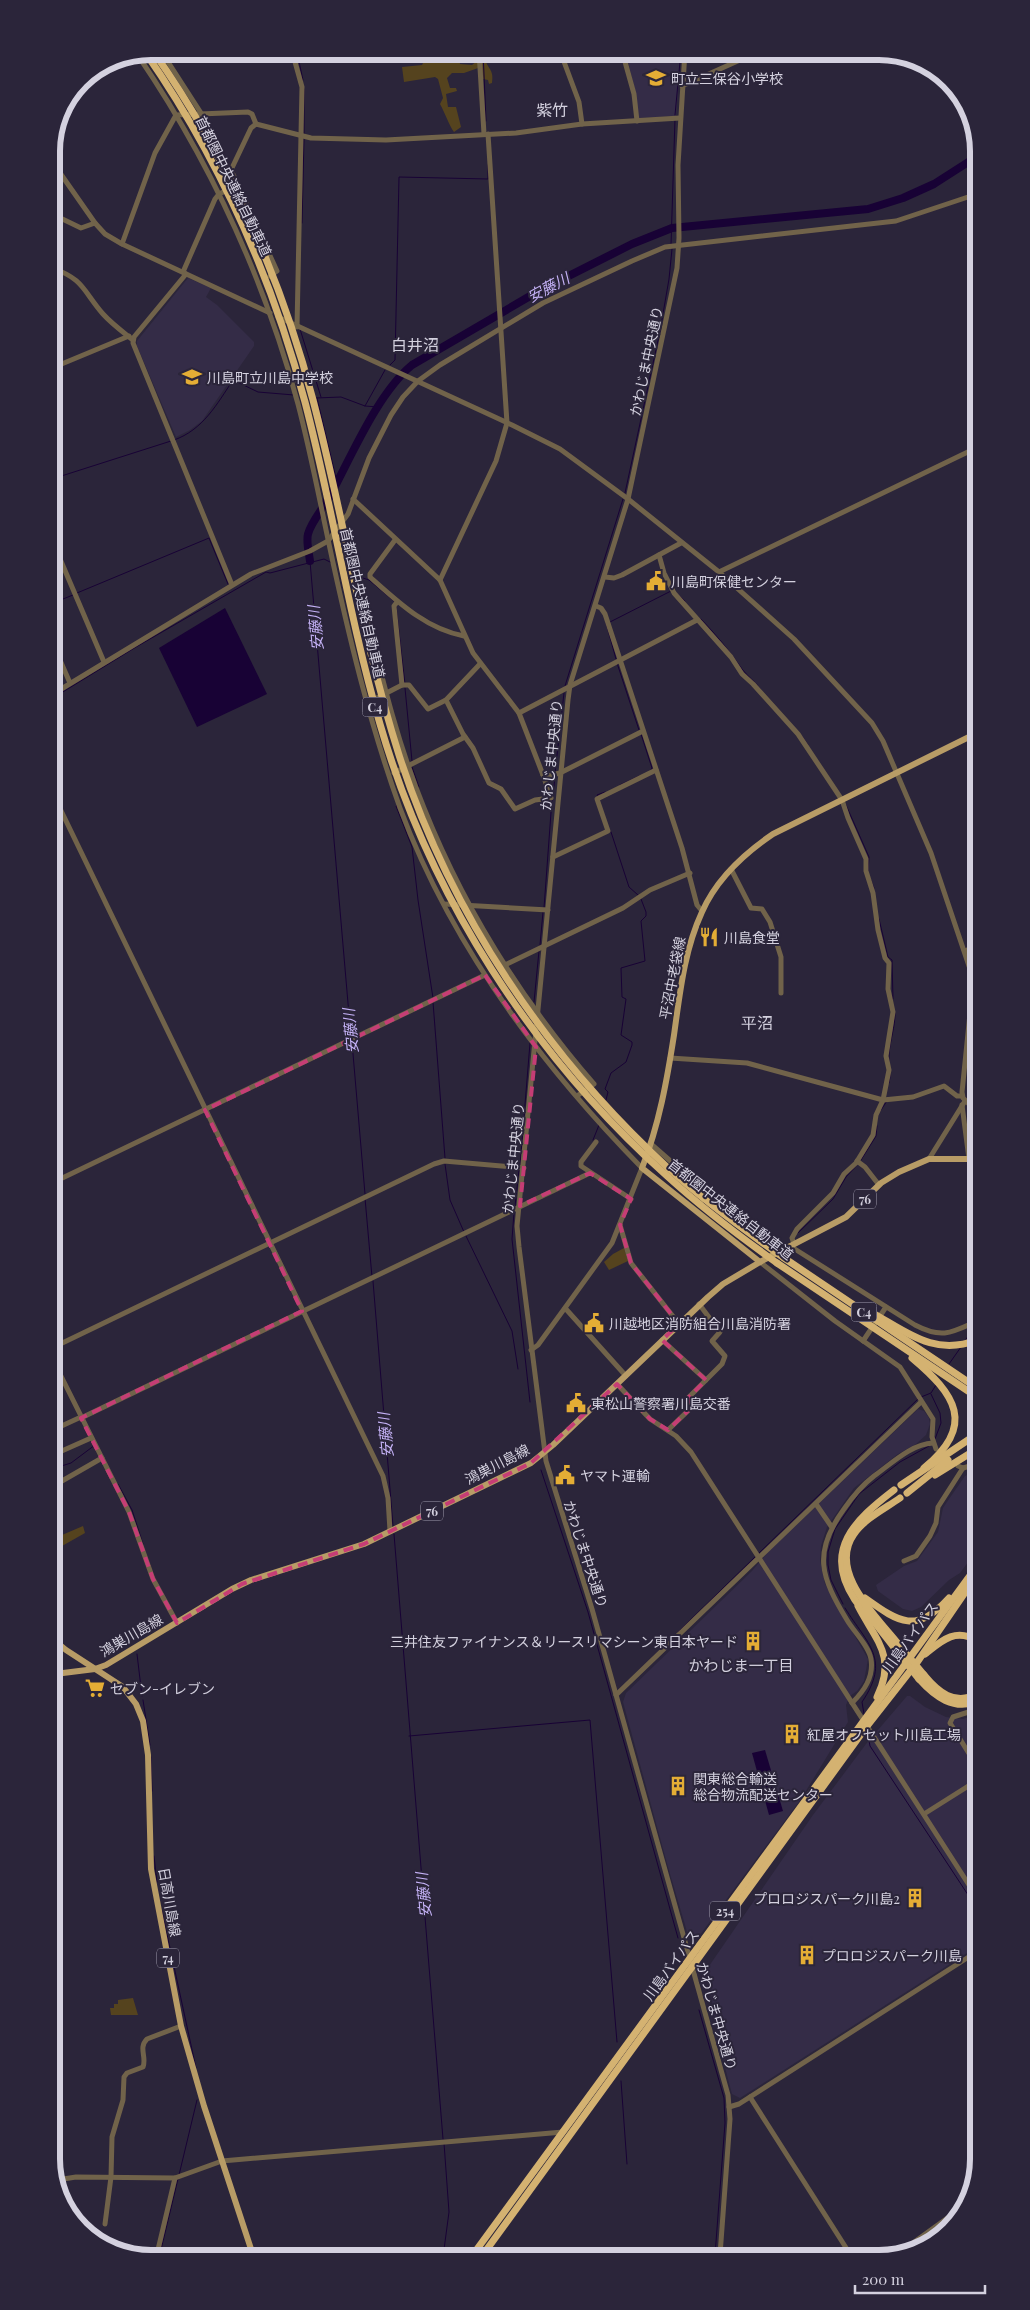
<svg xmlns="http://www.w3.org/2000/svg" width="1030" height="2310" font-family="'Playfair Display','Noto Sans JP',serif">
<style>
.built{fill:#342c47}
.green{fill:#55431e}
.water{fill:#180235}
.lines{fill:none;stroke-linecap:round;stroke-linejoin:round}
.stream{stroke:#180235;stroke-width:1}
.river{stroke:#180235;stroke-width:8}
.minor{stroke:#71634a;stroke-width:5}
.major{stroke:#b89c66;stroke-width:6}
.highway{stroke:#d4b271;stroke-width:7}
.highway-bridge{stroke:#d4b271;stroke-width:7}
.marked{fill:none;stroke:#c63d75;stroke-width:4;stroke-dasharray:10 6;stroke-linejoin:round}
.labels{text-anchor:middle;dominant-baseline:central;stroke-width:4;stroke-linejoin:round;paint-order:stroke}
.shield{fill:#2b253a;stroke:#a19dae;stroke-width:1}
.shield-label{font-size:12px;font-weight:bold;fill:#d4d1df}
.poi-label{font-size:14px;fill:#d4d1df;stroke:#2b253a;text-anchor:start}
.street-label{font-size:14px;fill:#d4d1df;stroke:#2b253a}
.water-label{font-size:15px;font-style:italic;fill:#c6b3f8;stroke:#2b253a}
.neighbourhood-label{font-size:15px;fill:#d4d1df;stroke:#2b253a}
.quarter-label{font-size:16px;fill:#d4d1df;stroke:#2b253a}
.rim{fill:none;stroke:#d4d1df;stroke-width:6}
</style>
<rect width="100%" height="100%" fill="#2b253a"/>
<g class="built">
<polygon points="625,51 681,51 676,116 639,118 634,86"/>
<polygon points="188,278 211,288 206,297 217,305 254,342 254,346 202,421 190,430 176,437 137,346 137,341"/>
<polygon points="918,1409 924,1411 929,1418 930,1424 926,1435 916,1444 898,1454 854,1488 827,1527 821,1546 820,1560 825,1584 868,1659 864,1681 857,1691 850,1696 846,1705 848,1722 801,1799 697,1939 693,1938 688,1935 668,1867 623,1702 626,1693 752,1571 768,1552"/>
<polygon points="977,1470 977,1550 960,1573 949,1580 921,1607 912,1611 903,1609 878,1591 876,1585 904,1566 917,1561 938,1532 943,1508 949,1499 965,1476"/>
<polygon points="907,1696 910,1696 925,1707 946,1717 963,1719 978,1714 978,1774 971,1779 978,1790 978,1946 740,2098 732,2094 718,2041 707,1969 813,1815 866,1744"/>
</g>
<g class="green">
<path d="M458 51 460 64 472 65 477 61 485 60C489 70 494 70 492 83L489 84 488 80 483 79 481 67 464 73H452L447 78 450 88H456L457 91 446 94 448 107H456L461 127 454 132C449 125 445 113 440 104L443 98 438 79 435 77 404 82 402 67 422 65 427 55C435 57 447 51 458 51Z"/>
<polygon points="624,1248 628,1261 609,1270 604,1262 613,1254"/>
<polygon points="83,1526 85,1533 55,1550 55,1538"/>
<polygon points="133,1998 138,2015 111,2015 110,2008 114,2008 114,2004 118,2004 118,2000"/>
</g>
<g class="water">
<polygon points="225,608 267,694 197,727 159,648"/>
<polygon points="765,1750 783,1811 769,1815 752,1753"/>
</g>
<g class="lines">
<g class="stream">
<polyline points="483,51 486,121"/>
<polyline points="298,57 303,80"/>
<polyline points="675,115 681,51"/>
<polyline points="304,135 304,89"/>
<polyline points="302,223 304,139"/>
<polyline points="671,245 675,119"/>
<polyline points="300,329 321,397"/>
<polyline points="390,365 395,360 399,177 488,179 488,165"/>
<polyline points="316,398 341,397 365,406 378,407"/>
<polyline points="317,398 337,482"/>
<polyline points="365,406 385,370"/>
<path d="M174 440C203 430 217 404 233 380L258 392 294 395"/>
<polyline points="52,479 171,441"/>
<polyline points="625,493 660,331 669,279 672,249"/>
<polyline points="310,561 351,1038"/>
<polyline points="357,576 369,580 395,602"/>
<polyline points="674,590 685,601"/>
<polyline points="77,593 209,538 228,584"/>
<polyline points="53,603 73,595"/>
<polyline points="396,606 405,684"/>
<path d="M701 619C716 635 730 651 742 669 747 676 756 682 761 690"/>
<polyline points="610,622 671,591"/>
<polyline points="606,623 616,659"/>
<polyline points="617,663 639,730"/>
<polyline points="565,686 623,499"/>
<polyline points="405,688 412,761"/>
<polyline points="53,698 136,647 266,572 270,573 324,559 332,563"/>
<polyline points="641,734 652,768 651,770"/>
<polyline points="802,736 808,745"/>
<polyline points="412,767 419,787"/>
<polyline points="555,773 564,693"/>
<polyline points="620,785 639,776"/>
<polyline points="553,795 555,777"/>
<polyline points="598,798 597,795 605,792"/>
<polyline points="398,805 396,806 412,847 418,900 433,998"/>
<polyline points="846,805 869,857 868,871"/>
<polyline points="611,832 629,887 638,895"/>
<polyline points="870,878 874,888"/>
<polyline points="544,908 552,799"/>
<polyline points="879,919 888,957 892,960 893,999"/>
<polyline points="540,945 543,912"/>
<polyline points="433,1002 445,1158"/>
<polyline points="534,1002 539,951"/>
<polyline points="352,1042 365,1194"/>
<path d="M889 1083C892 1070 888 1065 889 1054 890 1040 895 1028 895 1013"/>
<polyline points="606,1100 608,1092 605,1089 611,1073 626,1062 632,1045 632,1042 621,1035 626,999 622,997 621,968 645,961 641,921 646,916 646,912 641,899"/>
<polyline points="881,1110 887,1101"/>
<polyline points="593,1140 599,1125"/>
<polyline points="861,1160 876,1136 877,1126"/>
<polyline points="445,1164 450,1200 464,1232"/>
<polyline points="520,1166 530,1043"/>
<polyline points="365,1198 372,1277"/>
<polyline points="515,1206 519,1170"/>
<polyline points="514,1213 512,1239 530,1402"/>
<polyline points="798,1233 833,1199 846,1177 857,1165"/>
<polyline points="466,1236 512,1331 518,1369"/>
<polyline points="373,1281 393,1526"/>
<polyline points="966,1339 977,1325"/>
<polyline points="949,1364 961,1347"/>
<polyline points="931,1394 940,1413 941,1423 935,1439"/>
<polyline points="921,1397 931,1393 936,1385"/>
<polyline points="55,1468 71,1463 95,1445"/>
<polyline points="541,1470 588,1612 678,1938"/>
<polyline points="118,1484 132,1510 143,1544"/>
<polyline points="394,1534 443,2139"/>
<polyline points="759,1553 918,1399"/>
<polyline points="843,1604 831,1580 828,1565 828,1552 835,1529 859,1494 900,1462 929,1446"/>
<path d="M845 1608C868 1645 891 1659 862 1702L864 1714"/>
<polyline points="678,1632 756,1556"/>
<polyline points="137,1654 142,1696"/>
<polyline points="143,1700 150,1745"/>
<polyline points="867,1730 870,1746 978,1910"/>
<polyline points="409,1736 590,1720 617,2042"/>
<polyline points="151,1757 152,1791"/>
<polyline points="154,1856 157,1882"/>
<polyline points="162,1911 196,2068"/>
<polyline points="699,2010 724,2098 725,2123 715,2255"/>
<polyline points="621,2081 627,2164"/>
<polyline points="179,2175 197,2100"/>
<polyline points="443,2257 449,2212 444,2143"/>
<polyline points="159,2258 178,2179"/>
</g>
<path class="river" d="M310 561C309 553 306 542 308 534 312 520 324 508 331 494 352 455 378 393 412 365L537 292 632 244 672 228 868 209 903 198 934 184 973 159"/>
<g class="minor">
<polyline points="161,51 201,113"/>
<polyline points="249,51 286,56 361,56 361,51"/>
<polyline points="292,51 302,87 297,327"/>
<polyline points="479,51 484,134"/>
<polyline points="560,51 579,102 582,124"/>
<polyline points="622,51 634,94 637,121"/>
<polyline points="685,51 678,165 679,238 677,268 628,499 570,685 568,700 517,1226 519,1247 546,1461 592,1609 728,2095 730,2119 720,2255"/>
<polyline points="815,51 841,51"/>
<polyline points="875,51 899,56"/>
<path d="M137 54C210 161 264 278 298 404 310 450 319 497 329 544 348 633 369 722 400 808 451 945 541 1065 642 1168L612 1243 538 1345 531 1350"/>
<polyline points="682,86 760,51"/>
<polyline points="256,124 311,138 386,140 516,133 582,124 680,118"/>
<polyline points="51,160 95,223"/>
<polyline points="52,214 81,228 95,223 105,234 122,244 270,313"/>
<polyline points="122,244 155,153 176,115 248,112 252,114 256,124 251,128 231,170 277,271 270,276"/>
<path d="M52 268C84 279 83 291 103 314 112 324 123 332 133 340"/>
<polyline points="183,272 215,199 219,194 236,186"/>
<polyline points="186,274 134,337 133,343 232,585"/>
<polyline points="278,317 512,425 560,449 628,499 719,572 794,639 872,723 883,741 931,853 972,975 973,984 962,1092 963,1098 976,1111"/>
<polyline points="52,368 129,336"/>
<polyline points="353,499 440,580 473,653 519,713 543,775 548,776 560,773 643,731"/>
<polyline points="52,540 104,662"/>
<path d="M395 540 370 574V577C398 602 426 629 464 636"/>
<polyline points="659,555 664,573 674,593 731,657 742,674 753,684 798,734 842,800 848,818 866,859 866,871 873,893 878,930 885,958 889,963 888,989 893,1012 886,1056 889,1070 883,1100 876,1115 873,1135 856,1163 844,1174 833,1193 797,1229 792,1238 794,1244"/>
<polyline points="719,572 974,449"/>
<polyline points="605,577 614,578 622,575 681,543"/>
<polyline points="440,580 496,461 507,423 488,134"/>
<polyline points="397,602 394,606 402,685"/>
<polyline points="596,606 601,608 605,614 682,848 697,905 702,911"/>
<path d="M368 619C383 683 399 747 424 808 464 908 523 1002 594 1084L577 1096"/>
<polyline points="53,644 70,683"/>
<polyline points="53,694 251,574 310,551 328,541 348,514 369,458 391,415 403,397 418,381 440,365 543,303 632,261 665,247 896,221 974,195"/>
<polyline points="446,700 463,734 473,748 489,783 501,789 515,809 535,800 551,798 543,775"/>
<polyline points="371,701 402,685 409,685 428,709 446,700 480,664"/>
<polyline points="519,713 697,620"/>
<polyline points="394,773 465,737"/>
<polyline points="53,794 383,1476 388,1498 390,1531"/>
<polyline points="553,857 608,831 597,799 656,770"/>
<polyline points="731,869 751,908 762,909 770,922 781,957 781,993"/>
<polyline points="444,904 548,910"/>
<polyline points="965,951 976,946"/>
<polyline points="505,965 623,908 650,890 690,873"/>
<polyline points="670,1058 747,1063 883,1100 913,1097 944,1086 957,1096 962,1096"/>
<polyline points="962,1105 969,1159"/>
<polyline points="596,1142 581,1162 581,1166 631,1199"/>
<polyline points="651,1144 707,1193 702,1200"/>
<polyline points="929,1159 965,1101"/>
<polyline points="857,1161 865,1167 879,1185"/>
<polyline points="54,1182 485,975"/>
<polyline points="620,1225 631,1263 679,1324"/>
<path d="M790 1246 915 1325C942 1339 951 1333 977 1321"/>
<polyline points="760,1262 835,1321 900,1367 933,1419 932,1437 936,1449"/>
<polyline points="565,1308 626,1376"/>
<polyline points="662,1340 706,1380"/>
<polyline points="863,1341 886,1307"/>
<polyline points="54,1347 434,1164 444,1161 524,1168"/>
<polyline points="55,1364 129,1512 153,1579 177,1623"/>
<polyline points="617,1384 650,1419 676,1436 691,1452 978,1899"/>
<polyline points="81,1418 590,1173"/>
<polyline points="55,1429 81,1417"/>
<polyline points="668,1430 693,1406 688,1398 722,1364 725,1356 712,1341 720,1332 699,1304"/>
<polyline points="55,1454 91,1438"/>
<polyline points="958,1466 963,1468 977,1464"/>
<polyline points="55,1485 102,1458"/>
<polyline points="816,1504 831,1526"/>
<polyline points="904,1561 916,1556 930,1536 936,1523 938,1507 963,1468"/>
<polyline points="616,1695 921,1402"/>
<path d="M852 1703C864 1691 874 1677 871 1659 869 1646 854 1632 847 1620 821 1577 812 1553 844 1509 853 1496 861 1486 874 1476 891 1464 911 1444 933 1443"/>
<polyline points="978,1709 953,1717 950,1723 978,1768"/>
<polyline points="924,1814 978,1780"/>
<polyline points="750,2097 850,2254"/>
<polyline points="729,2107 739,2104 978,1951"/>
<polyline points="57,2180 76,2177 175,2178 222,2161 563,2132"/>
<path d="M105 2224 111 2177 112 2137 123 2100 124 2077 127 2073 143 2067C147 2057 138 2048 147 2039L181 2026"/>
<polyline points="899,2253 964,2206"/>
<polyline points="156,2258 175,2178"/>
</g>
<g class="major">
<path d="M760 1262 642 1168C659 1125 667 1080 674 1035 680 993 684 951 702 912 716 880 745 853 773 834L975 734"/>
<polyline points="55,1641 66,1650 123,1687 136,1704 143,1721 148,1755 151,1869 181,2026 204,2106 254,2258"/>
<polyline points="55,1674 95,1669 106,1665 232,1589 251,1580 364,1544 531,1463 553,1445 708,1297 723,1284 760,1262 846,1217 881,1183 899,1172 929,1159 976,1159"/>
</g>
<g class="highway">
<polyline points="784,1258 977,1388"/>
<polyline points="777,1263 977,1397"/>
<path d="M869 1311C906 1331 933 1357 977 1340"/>
<path d="M912 1358C955 1394 977 1425 924 1468"/>
<polyline points="935,1475 977,1449"/>
<polyline points="901,1485 977,1434"/>
<path d="M894 1490C855 1520 822 1550 855 1600 858 1605 864 1609 868 1614 877 1626 887 1638 896 1650"/>
<polyline points="907,1493 948,1460"/>
<polyline points="977,1589 973,1609 977,1620"/>
<path d="M865 1598C900 1623 916 1634 949 1598"/>
<path d="M858 1606C876 1641 897 1656 877 1697"/>
<path d="M899 1645C878 1618 827 1572 854 1534 864 1519 886 1508 900 1498"/>
<path d="M925 1654C941 1641 956 1627 977 1641"/>
<path d="M924 1675C938 1692 954 1706 978 1694"/>
<path d="M919 1679C935 1697 954 1711 978 1701"/>
<polyline points="472,2256 977,1566"/>
<polyline points="482,2256 867,1726 918,1661 977,1575"/>
</g>
<g class="highway-bridge">
<path d="M153 51C227 156 281 277 313 400 344 518 362 639 399 755 450 913 546 1056 668 1168 704 1201 744 1230 784 1258"/>
<path d="M145 52C219 158 272 278 305 402 333 509 349 618 380 724 430 897 533 1056 667 1176 701 1207 739 1236 777 1263"/>
<polyline points="899,1645 924,1675"/>
<polyline points="896,1650 919,1679"/>
</g>
</g>
<path class="marked" d="M485 975 536 1047 520 1206 590 1173 631 1199 620 1225 631 1263 679 1324 662 1340 706 1380 687 1399 693 1406 668 1430 650 1419 617 1384 531 1463 364 1544 242 1584 177 1623 153 1579 129 1512 81 1418 302 1311 205 1110Z"/>
<defs>
<symbol id="school-bare" viewBox="-9 -9 18 18"><path d="M0-5L7-2L0 1L-7-2ZM-4 1L0 2.5L4 1V4Q0 6-4 4Z" fill="#e4ad35" stroke="#2b253a" stroke-width="2.5" paint-order="stroke"/></symbol>
<symbol id="civic-bare" viewBox="-9 -9 18 18"><path d="M-.6-6.5H3V-4.5H.6V-3L4-1V1h2V6H-6V1h2V-1L-.6-3ZM-1.2 2.5V6h2.4V2.5Z" fill="#e4ad35" stroke="#2b253a" stroke-width="2.5" paint-order="stroke"/></symbol>
<symbol id="restaurant-bare" viewBox="-9 -9 18 18"><path d="M-5-6h1v4h1v-4h1v4h1v-4h1v5L-1.5 .5V6h-2V.5L-5-1ZM5-6V6H3V1.5H1.5Q1.5-4 5-6Z" fill="#e4ad35" stroke="#2b253a" stroke-width="2.5" paint-order="stroke"/></symbol>
<symbol id="building-bare" viewBox="-9 -9 18 18"><path d="M-4-6H4V6H1V3H-1V6H-4ZM-2.5-4.3h1.7v1.8h-1.7ZM.8-4.3h1.7v1.8H.8ZM-2.5-1h1.7V.8h-1.7ZM.8-1h1.7V.8H.8Z" fill="#e4ad35" stroke="#2b253a" stroke-width="2.5" paint-order="stroke"/></symbol>
<symbol id="supermarket-bare" viewBox="-9 -9 18 18"><path d="M-6-5.5h2.5l.6 2H6L4.5 2H-2.5L-4.4-4H-6ZM-1.5 3.2a1.3 1.3 0 1 0 .1 0ZM3 3.2a1.3 1.3 0 1 0 .1 0Z" fill="#e4ad35" stroke="#2b253a" stroke-width="2.5" paint-order="stroke"/></symbol>
</defs>
<g fill-rule="evenodd">
<use href="#school-bare" x="642" y="64" width="28" height="28"/>
<use href="#school-bare" x="178" y="363" width="28" height="28"/>
<use href="#civic-bare" x="642" y="567" width="28" height="28"/>
<use href="#restaurant-bare" x="695" y="923" width="28" height="28"/>
<use href="#civic-bare" x="580" y="1309" width="28" height="28"/>
<use href="#civic-bare" x="562" y="1389" width="28" height="28"/>
<use href="#civic-bare" x="551" y="1461" width="28" height="28"/>
<use href="#building-bare" x="739" y="1627" width="28" height="28"/>
<use href="#supermarket-bare" x="81" y="1674" width="28" height="28"/>
<use href="#building-bare" x="778" y="1720" width="28" height="28"/>
<use href="#building-bare" x="664" y="1772" width="28" height="28"/>
<use href="#building-bare" x="901" y="1884" width="28" height="28"/>
<use href="#building-bare" x="793" y="1941" width="28" height="28"/>
</g>
<g class="labels">
<g class="shield">
<rect x="362.5" y="697.5" width="25" height="19" rx="4"/>
<rect x="854" y="1189.5" width="22" height="19" rx="4"/>
<rect x="851.5" y="1302.5" width="25" height="19" rx="4"/>
<rect x="421" y="1501.5" width="22" height="19" rx="4"/>
<rect x="710" y="1901.5" width="30" height="19" rx="4"/>
<rect x="157" y="1948.5" width="22" height="19" rx="4"/>
</g>
<g class="shield-label">
<text x="375" y="707">C4</text>
<text x="865" y="1199">76</text>
<text x="864" y="1312">C4</text>
<text x="432" y="1511">76</text>
<text x="725" y="1911">254</text>
<text x="168" y="1958">74</text>
</g>
<g class="poi-label">
<text x="671" y="78">町立三保谷小学校</text>
<text x="207" y="377">川島町立川島中学校</text>
<text x="671" y="581">川島町保健センター</text>
<text x="724" y="937">川島食堂</text>
<text x="609" y="1323">川越地区消防組合川島消防署</text>
<text x="591" y="1403">東松山警察署川島交番</text>
<text x="580" y="1475">ヤマト運輸</text>
<text x="738" y="1641" text-anchor="end">三井住友ファイナンス＆リースリマシーン東日本ヤード</text>
<text x="110" y="1688">セブン-イレブン</text>
<text x="807" y="1734">紅屋オフセット川島工場</text>
<text x="693" y="1778">関東総合輸送<tspan x="693" dy="16">総合物流配送センター</tspan></text>
<text x="900" y="1898" text-anchor="end">プロロジスパーク川島2</text>
<text x="822" y="1955">プロロジスパーク川島</text>
</g>
<g class="street-label">
<text transform="translate(234 186) rotate(64)">首都圏中央連絡自動車道</text>
<text transform="translate(646 361) rotate(-78)">かわじま中央通り</text>
<text transform="translate(363 603) rotate(77)">首都圏中央連絡自動車道</text>
<text transform="translate(551 755) rotate(-84)">かわじま中央通り</text>
<text transform="translate(672 978) rotate(-79)">平沼中老袋線</text>
<text transform="translate(513 1158) rotate(-84)">かわじま中央通り</text>
<text transform="translate(731 1209) rotate(38)">首都圏中央連絡自動車道</text>
<text transform="translate(497 1464) rotate(-27)">鴻巣川島線</text>
<text transform="translate(586 1554) rotate(72)">かわじま中央通り</text>
<text transform="translate(131 1635) rotate(-30)">鴻巣川島線</text>
<text transform="translate(910 1637) rotate(-54)">川島バイパス</text>
<text transform="translate(170 1902) rotate(80)">日高川島線</text>
<text transform="translate(671 1965) rotate(-54)">川島バイパス</text>
<text transform="translate(717 2016) rotate(74)">かわじま中央通り</text>
</g>
<g class="water-label">
<text transform="translate(548 287) rotate(-28)">安藤川</text>
<text transform="translate(315 628) rotate(-95)">安藤川</text>
<text transform="translate(350 1031) rotate(-95)">安藤川</text>
<text transform="translate(385 1435) rotate(-95)">安藤川</text>
<text transform="translate(423 1895) rotate(-95)">安藤川</text>
</g>
<g class="neighbourhood-label">
<text x="741" y="1665">かわじま一丁目</text>
</g>
<g class="quarter-label">
<text x="552" y="109">紫竹</text>
<text x="415" y="344">白井沼</text>
<text x="757" y="1022">平沼</text>
</g>
</g>
<path d="M0 0H1030V2310H0ZM151 60H879A91 91 0 0 1 970 151V2159A91 91 0 0 1 879 2250H151A91 91 0 0 1 60 2159V151A91 91 0 0 1 151 60Z" fill="#2b253a" fill-rule="evenodd"/>
<path class="rim" d="M151 60H879A91 91 0 0 1 970 151V2159A91 91 0 0 1 879 2250H151A91 91 0 0 1 60 2159V151A91 91 0 0 1 151 60Z"/>
<path d="M855 2285v8h130v-8" fill="none" stroke="#d4d1df" stroke-width="2.5"/>
<text x="862" y="2285" font-size="15" fill="#d4d1df" stroke="#2b253a" stroke-width="4" paint-order="stroke">200 m</text>
</svg>
